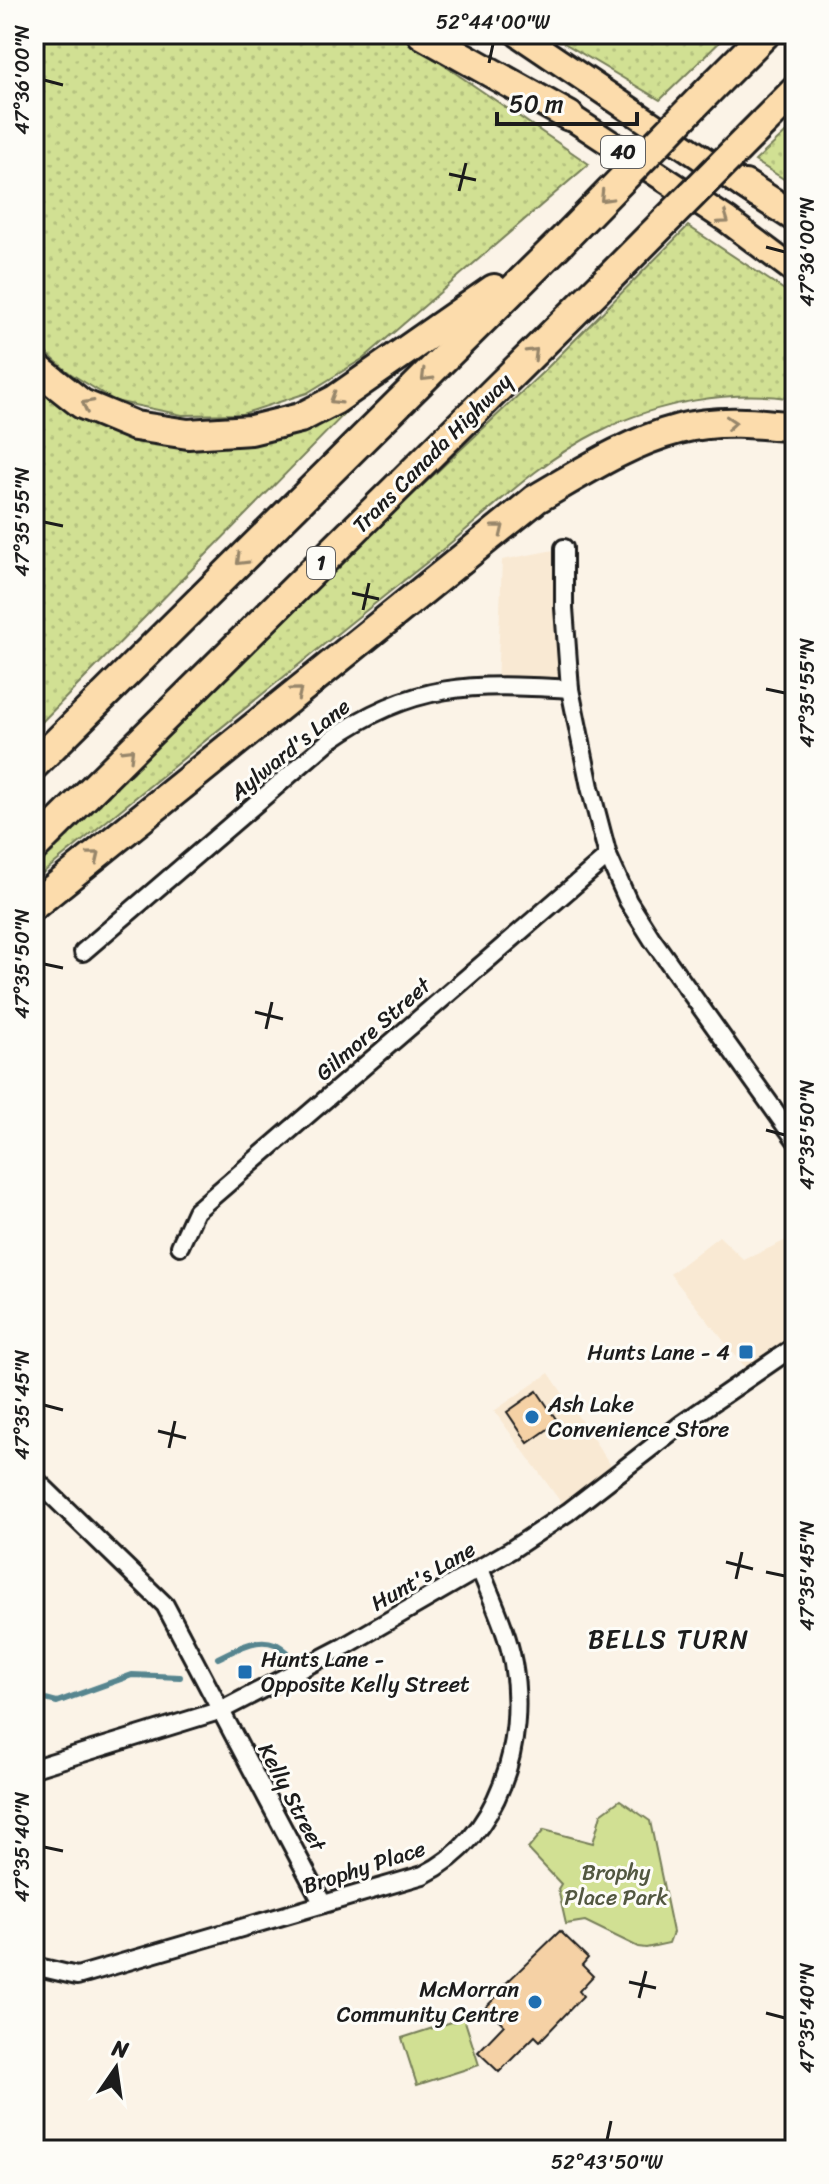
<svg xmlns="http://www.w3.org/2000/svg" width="829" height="2184" font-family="Sriracha,sans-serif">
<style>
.built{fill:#f9e9d3}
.grass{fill:url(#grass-dots);stroke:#767e58;stroke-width:2}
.park{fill:#d1e093;stroke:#767e58;stroke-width:2}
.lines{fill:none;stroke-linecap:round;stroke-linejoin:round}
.stream{stroke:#56858f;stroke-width:6}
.building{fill:#f5d1a5;stroke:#1c1c1c;stroke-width:2}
.street-casing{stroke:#1c1c1c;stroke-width:22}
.primary-casing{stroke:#1c1c1c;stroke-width:30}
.highway-casing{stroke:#1c1c1c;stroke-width:34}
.street{stroke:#fdfcf7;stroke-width:16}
.primary{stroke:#fcdcac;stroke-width:24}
.highway{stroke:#fcdcac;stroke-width:28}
.highway-bridge-casing{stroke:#1c1c1c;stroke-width:34;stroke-linecap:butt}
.highway-bridge{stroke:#fcdcac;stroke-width:28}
.oneway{stroke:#97866b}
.ticks{fill:none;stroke:#1c1c1c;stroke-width:3}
.poi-dot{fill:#1f6fb2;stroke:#fdfcf7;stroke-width:3}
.labels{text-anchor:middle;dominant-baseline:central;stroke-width:6;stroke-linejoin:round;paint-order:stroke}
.shield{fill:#fdfcf7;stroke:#605f5e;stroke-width:2}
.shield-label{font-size:20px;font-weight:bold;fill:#1c1c1c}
.street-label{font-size:22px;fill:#1c1c1c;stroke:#fdfcf7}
.poi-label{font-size:22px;fill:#1c1c1c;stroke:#fdfcf7;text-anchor:end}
.park-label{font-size:22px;fill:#525740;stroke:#fdfcf7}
.quarter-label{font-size:26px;letter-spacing:2px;fill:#1c1c1c;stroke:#fdfcf7}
.neatline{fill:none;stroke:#1c1c1c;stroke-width:3}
.ticks-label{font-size:20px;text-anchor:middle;fill:#1c1c1c}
</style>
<defs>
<pattern id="grass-dots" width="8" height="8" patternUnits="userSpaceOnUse" patternTransform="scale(2)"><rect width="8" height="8" fill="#d1e093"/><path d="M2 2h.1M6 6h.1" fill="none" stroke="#b3c07e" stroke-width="1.8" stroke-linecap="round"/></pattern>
</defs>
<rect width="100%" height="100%" fill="#fbf3e7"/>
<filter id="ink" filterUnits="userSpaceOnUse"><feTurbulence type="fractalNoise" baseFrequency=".0125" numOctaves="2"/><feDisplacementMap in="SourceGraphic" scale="16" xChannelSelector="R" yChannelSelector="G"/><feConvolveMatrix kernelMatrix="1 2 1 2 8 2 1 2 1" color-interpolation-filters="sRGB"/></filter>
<g filter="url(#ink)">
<g class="built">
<polygon points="564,548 570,689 497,685 502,560"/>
<polygon points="719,1236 744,1260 795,1236 795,1346 752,1376 670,1274"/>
<polygon points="549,1373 616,1473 568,1512 494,1411"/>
</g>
<g class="grass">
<polygon points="38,34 398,34 589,164 364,358 307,393 242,414 182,415 115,401 68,372 34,342 34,38"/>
<polygon points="549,34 728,34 660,100"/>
<polygon points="795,124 795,186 755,161"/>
<path d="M688 226 795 297V399C731 389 658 402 600 431 535 463 483 518 426 563 294 667 165 774 34 880V863L114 780 268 631 543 372Z"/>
<polygon points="34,379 185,442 363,395 34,730"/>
</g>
<g class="park">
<polygon points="620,1800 650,1821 673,1932 669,1943 646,1948 638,1947 585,1921 566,1924 558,1889 561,1884 528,1849 544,1830 593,1843 601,1814"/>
<polygon points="464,2018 479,2065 417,2085 402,2038"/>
</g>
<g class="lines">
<g class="stream">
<path d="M218 1658C241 1647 265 1631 287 1652"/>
<polyline points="34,1696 57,1702 132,1675 180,1677"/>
</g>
</g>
<g class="building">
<polygon points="537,1391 558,1422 528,1443 507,1412"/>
<polygon points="560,1931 588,1958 582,1965 593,1976 579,1991 583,1996 540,2041 535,2036 499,2072 478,2052 504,2025 486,2007 498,1995 496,1993"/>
</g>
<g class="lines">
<defs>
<g id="street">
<polyline points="564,548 564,608 570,689 590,787 608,856 628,901 652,939 795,1139"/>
<path d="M83 952 330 740C412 682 473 683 570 689"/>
<polyline points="180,1246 196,1211 608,856"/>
<polyline points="34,1478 165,1605 323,1904"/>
<polyline points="34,1768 222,1710 345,1646 511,1550 568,1512 683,1423 795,1346"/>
<path d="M34 1966 77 1976 423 1875C500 1837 527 1742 513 1663 507 1630 492 1600 480 1569"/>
</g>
<g id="primary">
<polyline points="518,34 758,196"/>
<polyline points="554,106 727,220 795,271"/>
</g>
<g id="highway">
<polyline points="422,34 569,116"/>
<polyline points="718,81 765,34"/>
<polyline points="764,122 795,91"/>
<polyline points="745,185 795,217"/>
<polyline points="34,366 82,404 135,426 188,434 251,430 300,418 335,400 494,289"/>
<polyline points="34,765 560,243"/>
<polyline points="34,847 608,279"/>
<path d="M34 905 536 499C581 473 628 442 679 429 717 419 757 423 795 427"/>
</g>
</defs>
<use href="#street" class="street-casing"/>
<use href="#primary" class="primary-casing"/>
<use href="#highway" class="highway-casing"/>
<use href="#street" class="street"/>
<use href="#primary" class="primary"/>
<use href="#highway" class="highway"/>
<defs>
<g id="highway-bridge">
<polyline points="560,243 718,81"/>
<polyline points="608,279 764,122"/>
</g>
</defs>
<use href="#highway-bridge" class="highway-bridge-casing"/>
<use href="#highway-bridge" class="highway-bridge"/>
</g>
<defs><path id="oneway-chevron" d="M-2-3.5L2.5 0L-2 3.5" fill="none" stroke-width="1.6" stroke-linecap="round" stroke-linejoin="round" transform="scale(2)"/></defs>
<g class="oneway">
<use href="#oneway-chevron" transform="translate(605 197) rotate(134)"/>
<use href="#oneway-chevron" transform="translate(724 219) rotate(35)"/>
<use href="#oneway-chevron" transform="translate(533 353) rotate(-45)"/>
<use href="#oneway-chevron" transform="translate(426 376) rotate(135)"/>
<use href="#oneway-chevron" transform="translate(335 399) rotate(149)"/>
<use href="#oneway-chevron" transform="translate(87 405) rotate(-152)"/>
<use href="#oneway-chevron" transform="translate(731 423) rotate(-4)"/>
<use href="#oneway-chevron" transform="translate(499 529) rotate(-39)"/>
<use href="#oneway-chevron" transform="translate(241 560) rotate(135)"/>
<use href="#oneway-chevron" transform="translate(297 692) rotate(-39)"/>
<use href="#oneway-chevron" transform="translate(129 753) rotate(-45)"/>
<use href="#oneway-chevron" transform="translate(95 856) rotate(-39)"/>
</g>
</g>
<path class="ticks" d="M489 63 493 44M44 80 63 85M449 174 476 180M459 191 466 163M766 247 785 252M44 522 63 526M352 593 379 599M363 610 369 583M766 689 785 693M44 964 63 968M255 1012 283 1019M266 1029 272 1002M766 1130 785 1135M44 1405 63 1410M158 1431 186 1438M169 1448 175 1421M726 1562 753 1569M766 1572 785 1576M736 1579 742 1552M44 1847 63 1851M629 1982 656 1988M639 1998 646 1971M766 2013 785 2018M607 2140 611 2121"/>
<g class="poi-dot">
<rect x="738" y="1344" width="16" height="16" rx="4"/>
<circle cx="532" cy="1417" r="8"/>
<rect x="237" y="1664" width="16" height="16" rx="4"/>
<circle cx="535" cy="2002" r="8"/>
</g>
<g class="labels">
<g class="shield">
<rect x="601" y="136" width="44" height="32" rx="6"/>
<rect x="307" y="547" width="28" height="32" rx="6"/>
</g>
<g class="shield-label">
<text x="623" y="152">40</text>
<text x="321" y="563">1</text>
</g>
<g class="street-label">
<text transform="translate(432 453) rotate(-45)">Trans Canada Highway</text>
<text transform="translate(290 749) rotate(-39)">Aylward's Lane</text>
<text transform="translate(373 1029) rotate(-41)">Gilmore Street</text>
<text transform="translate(423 1576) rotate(-30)">Hunt's Lane</text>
<text transform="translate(292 1797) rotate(62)">Kelly Street</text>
<text transform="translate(364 1867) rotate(-18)">Brophy Place</text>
</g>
<g class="poi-label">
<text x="730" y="1352">Hunts Lane - 4</text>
<text x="548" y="1404" text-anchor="start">Ash Lake<tspan x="548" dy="25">Convenience Store</tspan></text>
<text x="261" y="1659" text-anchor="start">Hunts Lane -<tspan x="261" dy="25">Opposite Kelly Street</tspan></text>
<text x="519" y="1989">McMorran<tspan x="519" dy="25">Community Centre</tspan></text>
</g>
<g class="park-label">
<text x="616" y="1872">Brophy<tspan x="616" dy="25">Place Park</tspan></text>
</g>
<g class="quarter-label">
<text x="669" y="1639">BELLS TURN</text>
</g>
</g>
<rect width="829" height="2184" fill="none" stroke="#fdfcf7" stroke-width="88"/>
<g transform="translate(116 2068) rotate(13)" stroke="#fdfcf7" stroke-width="6" paint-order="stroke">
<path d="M0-6L14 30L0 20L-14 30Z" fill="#1c1c1c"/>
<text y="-12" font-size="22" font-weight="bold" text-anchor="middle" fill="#1c1c1c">N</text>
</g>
<path d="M497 112v12h140v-12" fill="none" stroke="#1c1c1c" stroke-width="4"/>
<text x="509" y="112" font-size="24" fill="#1c1c1c" stroke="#fdfcf7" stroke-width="6" paint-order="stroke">50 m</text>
<rect x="44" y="44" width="741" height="2096" class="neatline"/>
<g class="ticks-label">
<text x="493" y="29">52°44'00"W</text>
<text transform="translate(22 80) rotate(-90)" y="7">47°36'00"N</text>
<text transform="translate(807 252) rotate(-90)" y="7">47°36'00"N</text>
<text transform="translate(22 522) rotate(-90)" y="7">47°35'55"N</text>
<text transform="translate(807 693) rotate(-90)" y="7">47°35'55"N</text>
<text transform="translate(22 964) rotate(-90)" y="7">47°35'50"N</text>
<text transform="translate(807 1135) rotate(-90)" y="7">47°35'50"N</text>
<text transform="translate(22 1405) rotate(-90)" y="7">47°35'45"N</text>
<text transform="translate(807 1576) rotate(-90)" y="7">47°35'45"N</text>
<text transform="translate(22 1847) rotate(-90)" y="7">47°35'40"N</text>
<text transform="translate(807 2018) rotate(-90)" y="7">47°35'40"N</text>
<text x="607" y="2169">52°43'50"W</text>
</g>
</svg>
